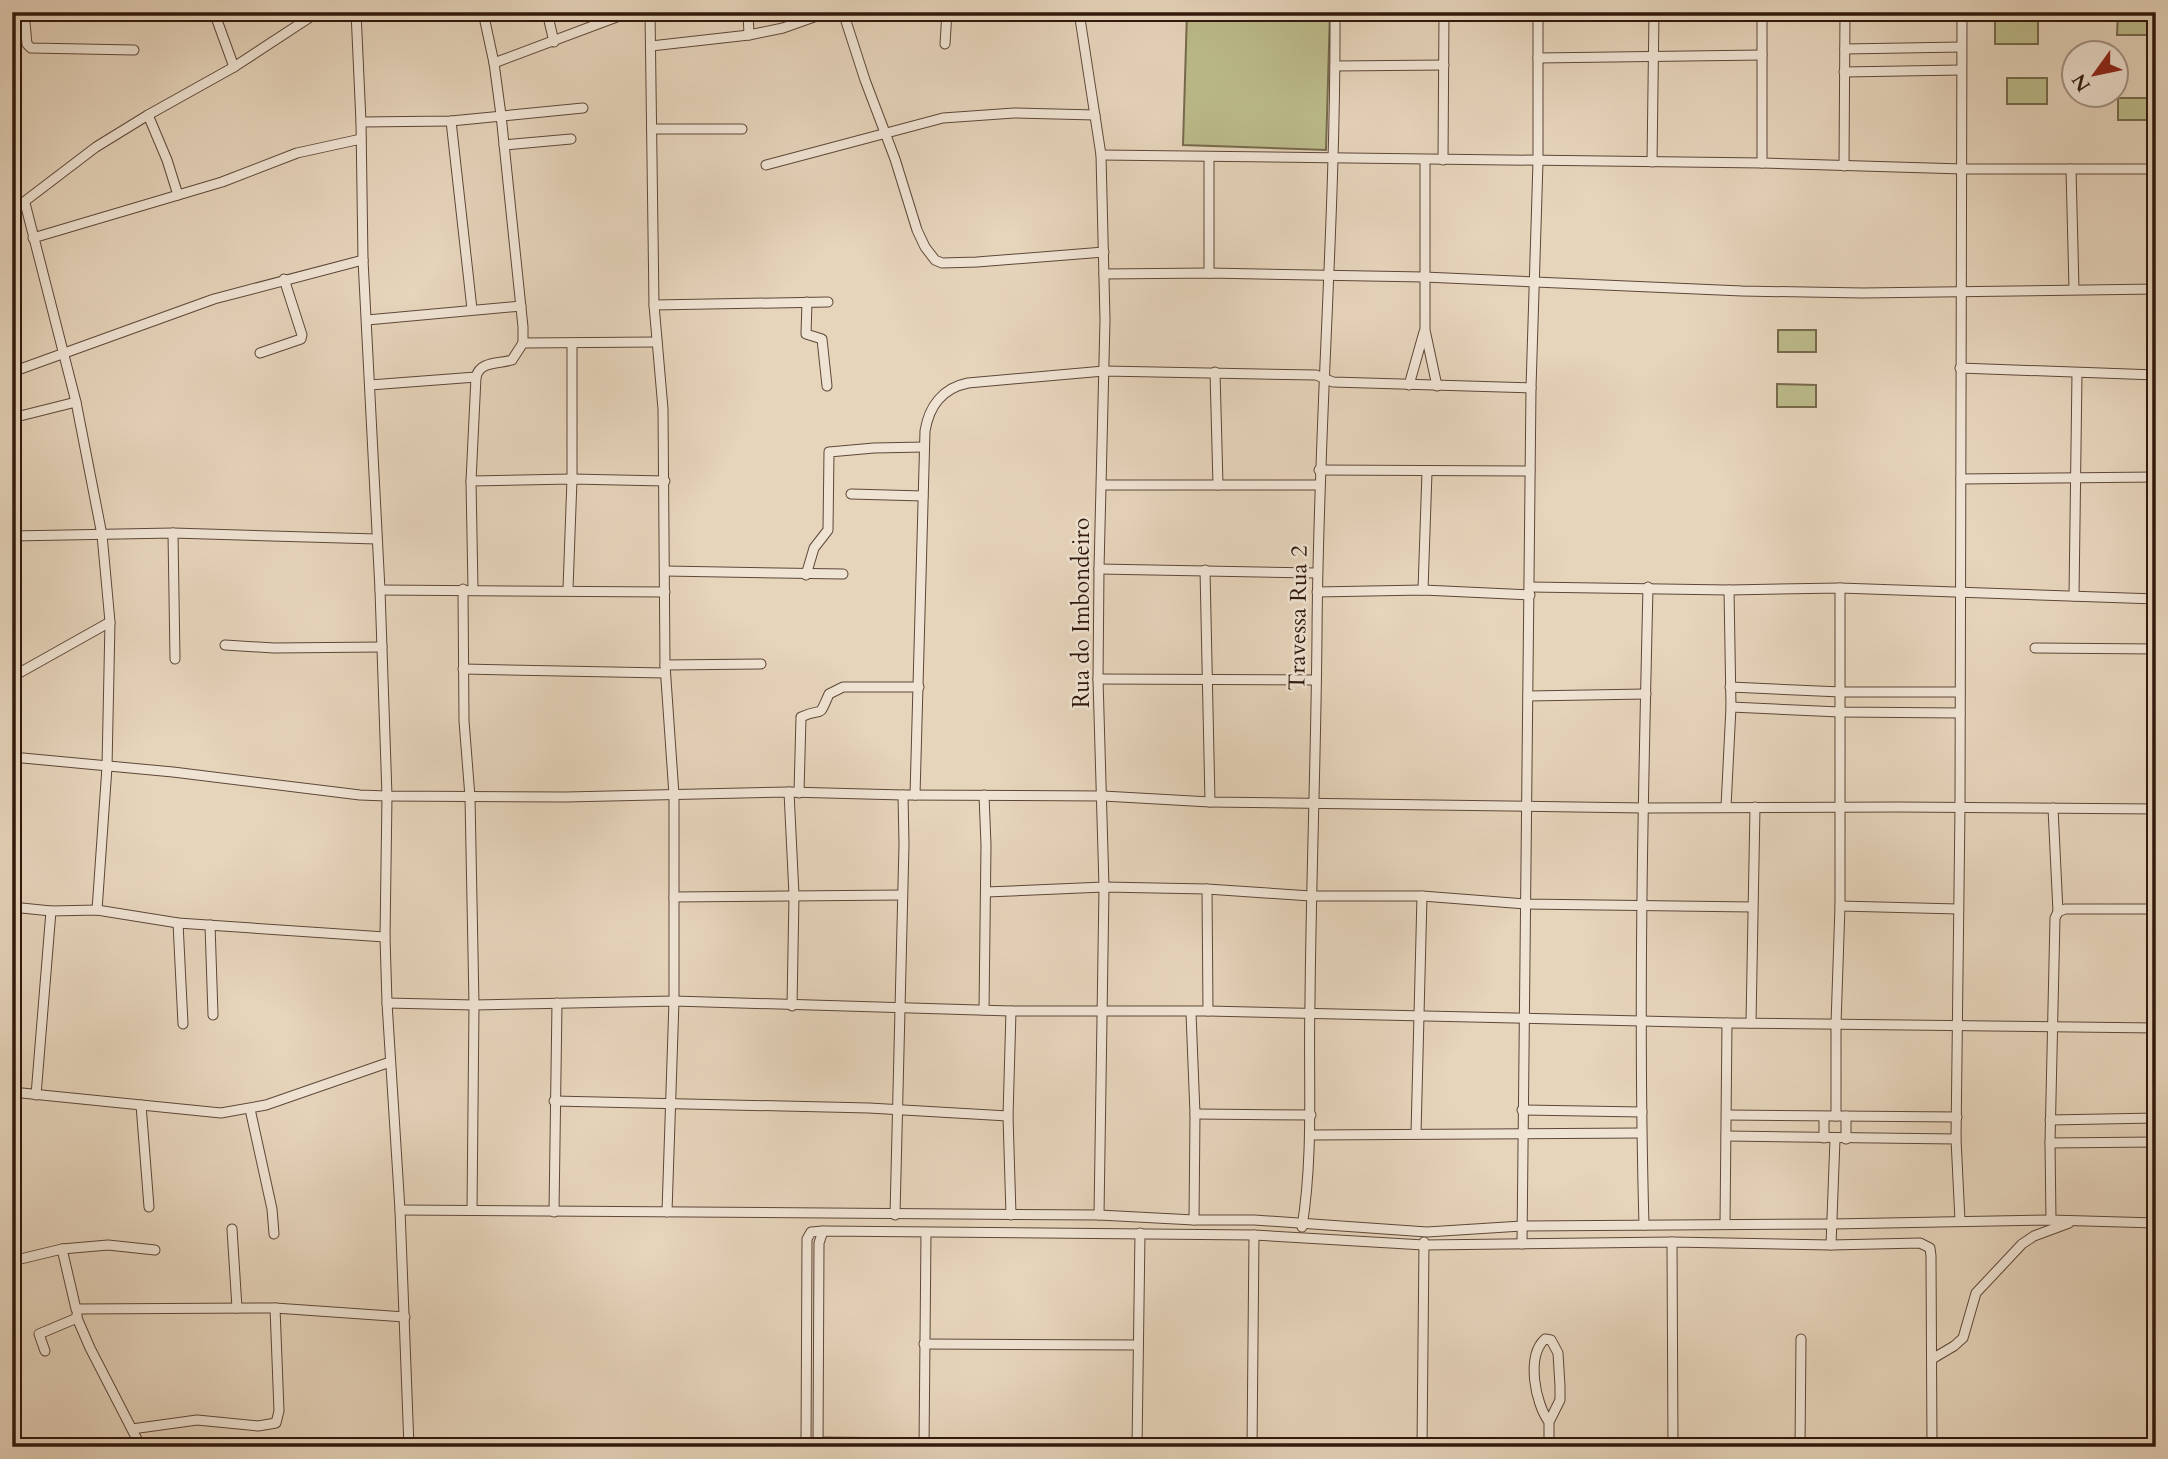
<svg xmlns="http://www.w3.org/2000/svg" width="2168" height="1459" font-family="Cardo,serif">
<style>
.green{fill:#bcbb8b;stroke:#766a4c;stroke-width:2}
.lines{fill:none;stroke-linecap:round;stroke-linejoin:round}
.minor-casing{stroke:#5e4738;stroke-width:11}
.minor{stroke:#efe3d3;stroke-width:9}
.labels{text-anchor:middle;dominant-baseline:central;stroke-width:5;stroke-linejoin:round;paint-order:stroke}
.street-label{font-size:23px;fill:#31180d;stroke:#efe3d3}
</style>
<rect width="100%" height="100%" fill="#e6d4bb"/>
<filter id="stains"><feTurbulence type="fractalNoise" baseFrequency=".00286" numOctaves="4"/><feColorMatrix values="0 0 0 0 .2 0 0 0 0 .09 0 0 0 0 .02 0 0 0 .5 -.17"/></filter>
<radialGradient id="worn" r=".72"><stop offset=".6" stop-color="#630" stop-opacity="0"/><stop offset="1" stop-color="#630" stop-opacity=".3"/></radialGradient>
<g class="green">
<polygon points="1187,12 1330,12 1326,150 1183,145"/>
<polygon points="2118,12 2156,12 2156,35 2117,35"/>
<rect x="1995" y="20" width="43" height="24"/>
<rect x="2007" y="78" width="40" height="26"/>
<rect x="2118" y="98" width="38" height="22"/>
<rect x="1778" y="330" width="38" height="22"/>
<polygon points="1777,384 1816,385 1816,407 1777,407"/>
</g>
<g class="lines">
<defs>
<g id="minor">
<polyline points="24,12 27,44 31,48 134,50"/>
<polyline points="214,12 234,67"/>
<polyline points="356,12 361,122 363,260 380,590 387,796 385,937 387,1003 400,1210 409,1447"/>
<polyline points="547,12 554,42"/>
<polyline points="650,12 654,305 663,409 665,665 674,795 674,1001 667,1212"/>
<polyline points="748,12 749,35"/>
<polyline points="843,12 865,80 895,159 917,230 925,247 935,260 942,263 977,262 1104,252"/>
<polyline points="1079,12 1101,155 1105,320 1099,569 1098,679 1104,887 1099,1215"/>
<polyline points="945,44 947,12"/>
<polyline points="651,46 749,35 783,28 828,12"/>
<polyline points="1845,49 1961,47"/>
<polyline points="1538,58 1762,55"/>
<polyline points="494,63 630,12"/>
<polyline points="1335,66 1444,65"/>
<polyline points="1844,72 1961,70"/>
<polyline points="148,115 167,160 178,195"/>
<polyline points="451,121 472,309"/>
<polyline points="361,122 451,121 583,108"/>
<polyline points="652,129 742,129"/>
<polyline points="504,145 571,139"/>
<polyline points="1101,155 1762,163 1963,169 2156,169"/>
<polyline points="1425,160 1425,330 1437,386"/>
<polyline points="1443,160 1444,12"/>
<polyline points="1652,162 1654,12"/>
<polyline points="1762,163 1762,12"/>
<polyline points="766,165 943,118 1014,113 1095,115"/>
<polyline points="1844,166 1845,12"/>
<polyline points="2071,169 2074,289"/>
<polyline points="25,203 76,402 102,535 110,622 107,767 97,910"/>
<polyline points="12,211 96,147 148,115 234,67 318,12"/>
<polyline points="33,238 222,182 297,153 361,139"/>
<polyline points="1209,273 1209,158"/>
<polyline points="1104,274 1209,273 1424,277 1742,291 1863,293 2156,289"/>
<polyline points="807,302 806,334 822,339 827,386"/>
<polyline points="654,305 828,302"/>
<polyline points="367,320 521,306"/>
<polyline points="523,343 657,342"/>
<polyline points="260,353 301,339 302,335 284,279"/>
<polyline points="1960,368 2156,375"/>
<polyline points="12,372 214,299 363,260"/>
<polyline points="1215,372 1218,485"/>
<polyline points="370,385 476,377"/>
<polyline points="1409,385 1424,332"/>
<polyline points="12,418 76,402"/>
<polyline points="1319,470 1530,471"/>
<polyline points="1961,479 2156,477"/>
<polyline points="471,481 572,479 665,481"/>
<polyline points="1102,485 1319,485"/>
<polyline points="851,494 923,496"/>
<polyline points="173,533 175,659"/>
<polyline points="12,536 173,533 377,539"/>
<polyline points="1099,569 1317,573"/>
<polyline points="1205,570 1210,802"/>
<polyline points="665,571 843,574"/>
<polyline points="806,575 814,548 828,530 829,452 874,448 924,447"/>
<polyline points="1530,587 1729,590 1840,588 2156,599"/>
<polyline points="463,589 464,721 470,797 474,1005 472,1210"/>
<path d="M473 589 471 481 476 377C480 361 498 364 512 360L523 343V327L501 115 494 63 483 12"/>
<polyline points="568,589 572,479 572,344"/>
<polyline points="380,590 665,592"/>
<polyline points="1423,590 1427,472"/>
<polyline points="1317,592 1423,590 1530,595"/>
<polyline points="2074,596 2077,373"/>
<polyline points="225,645 274,648 382,647"/>
<polyline points="2035,648 2156,649"/>
<polyline points="665,665 761,664"/>
<polyline points="463,669 665,673"/>
<polyline points="12,677 110,622"/>
<polyline points="1098,679 1316,680"/>
<polyline points="1730,687 1841,692 1960,692"/>
<polyline points="1528,696 1646,694"/>
<polyline points="1731,707 1840,712 1960,713"/>
<polyline points="12,757 173,772 360,795 387,796 566,797 789,792 903,795 1103,796 1210,802 1645,808 1899,807 2156,809"/>
<polyline points="789,792 794,895 792,1006"/>
<path d="M799 793 801 717C825 706 817 721 829 694L843 687H919"/>
<path d="M915 795 925 431C929 406 943 388 968 383L1104 371 1316 375 1333 382 1531 388"/>
<polyline points="1726,807 1731,707 1729,590"/>
<polyline points="2053,808 2058,912"/>
<polyline points="1207,889 1311,896 1422,896 1526,904 1752,907"/>
<polyline points="986,892 1104,887 1207,889 1208,1011"/>
<polyline points="674,897 901,895"/>
<polyline points="1840,906 1958,909"/>
<polyline points="12,907 51,911 97,910 178,923 385,937"/>
<polyline points="178,923 183,1024"/>
<polyline points="210,925 213,1015"/>
<polyline points="387,1003 474,1005 674,1001 1011,1011 1208,1011 1727,1023 2156,1028"/>
<polyline points="984,1010 986,845 984,795"/>
<polyline points="1191,1013 1195,1114 1194,1220"/>
<polyline points="1751,1023 1755,807"/>
<polyline points="12,1092 221,1113 266,1105 390,1062"/>
<polyline points="36,1095 51,911"/>
<polyline points="554,1101 869,1108 1008,1116 1011,1011"/>
<polyline points="141,1105 149,1207"/>
<polyline points="250,1109 272,1209 274,1234"/>
<polyline points="1522,1110 1642,1112"/>
<polyline points="1195,1114 1311,1115"/>
<polyline points="1727,1115 1957,1117"/>
<polyline points="1008,1116 1011,1215"/>
<polyline points="1836,1116 1836,1024 1840,906 1840,588"/>
<polyline points="1846,1116 1846,1139"/>
<polyline points="2050,1120 2156,1118"/>
<polyline points="1416,1134 1422,896"/>
<polyline points="1311,1135 1641,1133"/>
<polyline points="1726,1136 1956,1139"/>
<polyline points="1824,1138 1824,1117"/>
<polyline points="2050,1143 2156,1142"/>
<polyline points="400,1210 1099,1215 1194,1220 1254,1220 1427,1232 1522,1226 1832,1224 2051,1220 2156,1223"/>
<polyline points="554,1212 557,1003"/>
<polyline points="895,1215 904,844 903,795"/>
<polyline points="2051,1220 2050,1143 2055,918 2058,912 2065,909 2156,909"/>
<polyline points="1960,1221 1956,1139 1960,807 1962,12"/>
<polyline points="1725,1224 1727,1023"/>
<path d="M1644 1225C1638 1012 1643 800 1648 587"/>
<path d="M1302 1227C1314 1152 1308 1078 1310 1002 1311 880 1316 757 1317 635 1318 427 1336 220 1335 12"/>
<polyline points="232,1229 237,1308"/>
<polyline points="1672,1242 1673,1447"/>
<polyline points="1522,1244 1531,388 1538,162 1538,12"/>
<polyline points="1831,1245 1835,1139"/>
<polyline points="62,1249 108,1245 155,1250"/>
<polyline points="12,1261 62,1249 76,1309 275,1308 405,1317"/>
<polyline points="77,1318 90,1348 141,1447"/>
<polyline points="924,1344 1138,1345"/>
<polyline points="45,1351 39,1334 77,1318 77,1314"/>
<polyline points="1932,1359 1954,1346 1963,1338 1976,1293 2022,1244 2034,1236 2069,1223"/>
<path d="M1549 1422C1535 1403 1526 1356 1545 1339L1551 1340 1558 1353 1560 1386V1400L1549 1422V1447"/>
<polyline points="132,1429 197,1420 258,1426 276,1423 279,1411 275,1308"/>
<polyline points="818,1442 924,1443"/>
<polyline points="1137,1446 1252,1446"/>
<polyline points="806,1447 807,1239 811,1232 823,1231 1254,1235 1424,1245 1672,1242 1831,1245 1920,1243 1930,1248 1931,1256 1932,1447"/>
<polyline points="818,1447 819,1243 823,1231"/>
<polyline points="924,1447 926,1233"/>
<polyline points="1137,1447 1140,1233"/>
<polyline points="1252,1447 1254,1235"/>
<polyline points="1422,1447 1424,1242"/>
<polyline points="1800,1447 1801,1339"/>
</g>
</defs>
<use href="#minor" class="minor-casing"/>
<use href="#minor" class="minor"/>
</g>
<g class="labels">
<g class="street-label">
<text transform="translate(1081 613) rotate(-90)">Rua do Imbondeiro</text>
<text transform="translate(1298 618) rotate(-89)">Travessa Rua 2</text>
</g>
</g>
<rect width="2168" height="1459" fill="none" stroke="#e6d4bb" stroke-width="42"/>
<rect x="14" y="14" width="2140" height="1431" fill="none" stroke="#31180d" stroke-width="3.5"/>
<rect x="21" y="21" width="2126" height="1417" fill="none" stroke="#31180d" stroke-width="2"/>
<g transform="translate(2095 74) rotate(237)"><circle r="33" fill="#efe3d3" stroke="#a39284" stroke-width="2"/>
<path d="M0-5L12 26L0 18L-12 26Z" fill="#8f2418"/>
<text y="-10" font-size="19" font-weight="bold" text-anchor="middle" fill="#31180d">N</text>
</g>
<rect width="100%" height="100%" filter="url(#stains)"/>
<rect width="100%" height="100%" fill="url(#worn)"/>
</svg>
